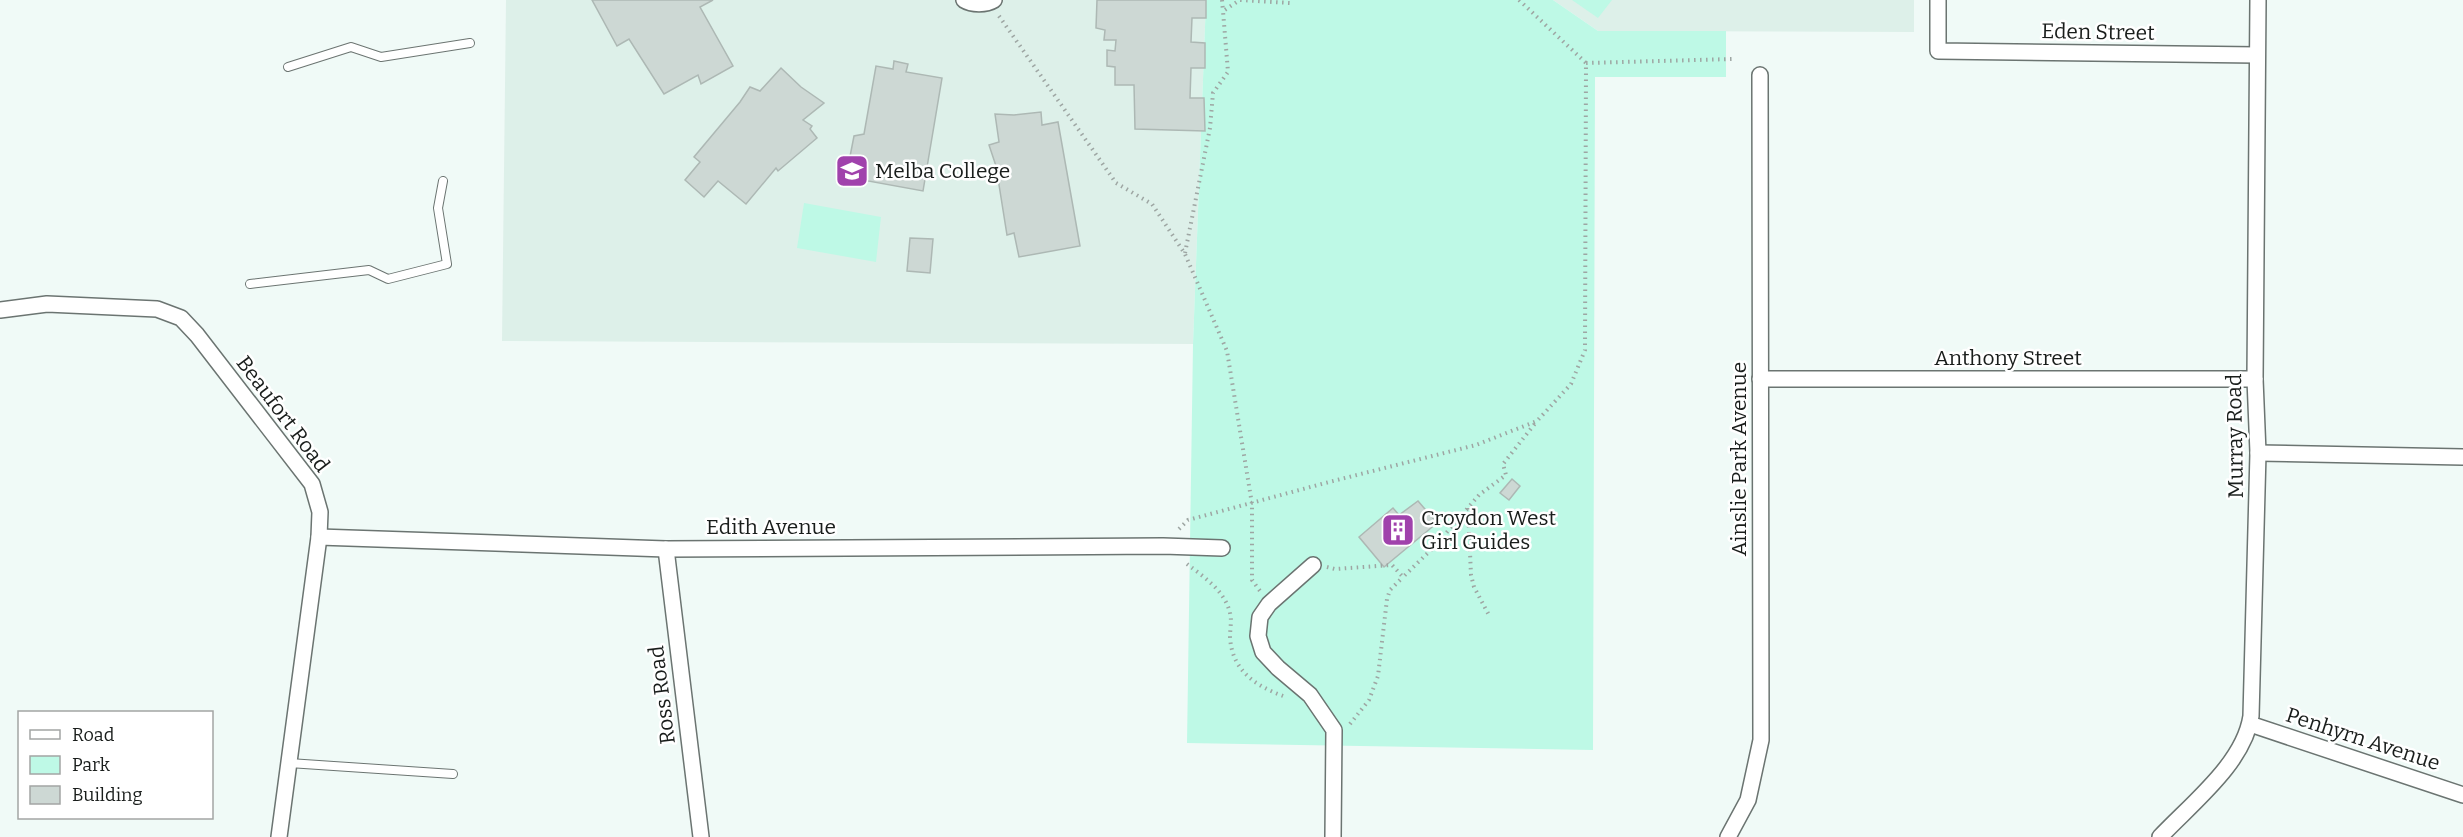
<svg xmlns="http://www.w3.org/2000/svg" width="2463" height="837" font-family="Bitter,serif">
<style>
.built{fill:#ddf0e9}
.green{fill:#bef9e6}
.building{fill:#cdd8d4;stroke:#adb8b4;stroke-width:1.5}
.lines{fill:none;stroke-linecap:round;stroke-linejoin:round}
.service-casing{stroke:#6b7471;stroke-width:10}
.minor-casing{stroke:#6b7471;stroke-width:18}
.path{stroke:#9ea6a3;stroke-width:4;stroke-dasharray:1.5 4.5;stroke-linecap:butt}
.service{stroke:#fff;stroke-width:8}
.minor{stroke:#fff;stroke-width:15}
.labels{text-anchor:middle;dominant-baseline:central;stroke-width:5;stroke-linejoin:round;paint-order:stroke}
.street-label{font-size:21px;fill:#191d1b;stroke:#fff}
.poi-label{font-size:21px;fill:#191d1b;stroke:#fff;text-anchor:start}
</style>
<rect width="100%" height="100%" fill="#f0faf7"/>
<g class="built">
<polygon points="506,0 1206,0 1193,344 502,341"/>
<polygon points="1553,0 1914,0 1914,32 1598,31"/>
</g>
<g class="green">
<polygon points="1206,0 1553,0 1598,31 1726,31 1726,77 1595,77 1593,750 1187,743 1193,344"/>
<polygon points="1572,0 1612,0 1598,18"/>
<polygon points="804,203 881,217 876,262 797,248"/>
</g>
<g class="building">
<polygon points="592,0 713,0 700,7 733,66 701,84 698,75 664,94 629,39 617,46"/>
<polygon points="1097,0 1206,0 1206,18 1192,18 1191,42 1205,43 1205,68 1191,68 1190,98 1204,98 1205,131 1135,129 1134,85 1115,85 1115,67 1107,66 1107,50 1115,51 1116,40 1104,40 1105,30 1096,28"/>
<polygon points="894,61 908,64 906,72 942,78 923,191 846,177 854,136 864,134 876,66 893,69"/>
<polygon points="781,68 801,87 824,103 803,120 812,126 810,129 817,138 778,171 776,168 746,204 718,181 704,197 685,180 700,162 694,157 740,102 750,87 760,91"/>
<polygon points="1041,112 1042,125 1058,122 1080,246 1019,257 1014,233 1007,235 996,166 989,145 999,142 995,114 1014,115"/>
<polygon points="910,238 933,239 930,273 907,271"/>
<polygon points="1512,479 1520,486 1509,500 1500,493"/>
<polygon points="1418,501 1437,523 1384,567 1359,537 1393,508 1399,515"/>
</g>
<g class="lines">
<defs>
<g id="service">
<polyline points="288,67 351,47 381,57 470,43"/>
<polyline points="250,284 369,270 388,279 447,264 438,208 443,181"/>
<polyline points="289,763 453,774"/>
</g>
<g id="minor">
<path d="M964 0C972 5 986 5 994 0"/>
<polyline points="1938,0 1938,51 2257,55"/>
<polyline points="0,310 47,304 157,309 181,318 197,335 312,484 320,512 319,537 279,837"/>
<polyline points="1760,379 2255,379"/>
<polyline points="2258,453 2463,457"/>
<polyline points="319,537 666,549 1163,546 1222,548"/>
<polyline points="666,549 701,837"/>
<polyline points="1313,565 1269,604 1260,617 1258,636 1263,652 1278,668 1310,695 1334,730 1333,837"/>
<polyline points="2250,724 2463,795"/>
<polyline points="1728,837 1748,800 1761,740 1760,75"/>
<path d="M2160 837C2192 803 2244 763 2251 716L2258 453 2255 379 2258 0"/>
</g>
</defs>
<use href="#service" class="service-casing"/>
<use href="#minor" class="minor-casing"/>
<g class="path">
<polyline points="1222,0 1223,11"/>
<polyline points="1519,0 1586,63"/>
<polyline points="999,16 1116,183 1152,204 1185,254 1227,351 1252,504 1252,580 1260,591"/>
<polyline points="1185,253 1210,128 1213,93 1228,72 1223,11 1240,0 1290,3 1292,0"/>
<polyline points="1468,508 1471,575 1474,587 1490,617"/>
<polyline points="1179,529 1188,520 1329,482 1476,445 1537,421 1571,384 1585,350 1586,63 1733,59"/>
<path d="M1187 564C1204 577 1225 591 1230 613 1232 620 1230 629 1230 637 1232 670 1254 685 1283 696"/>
<polyline points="1327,567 1335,569 1392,565 1403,577 1435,546 1479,495 1506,475 1503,464 1537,421"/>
<polyline points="1350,724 1369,700 1378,676 1387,599 1390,590 1403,577"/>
</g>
<use href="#service" class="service"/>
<use href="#minor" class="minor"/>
</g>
<defs>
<symbol id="school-square" viewBox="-11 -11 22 22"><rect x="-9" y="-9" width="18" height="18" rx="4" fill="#a042ac" stroke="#fff"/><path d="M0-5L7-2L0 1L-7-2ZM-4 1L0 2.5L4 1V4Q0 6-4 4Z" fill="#fff"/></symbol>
<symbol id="building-square" viewBox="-11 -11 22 22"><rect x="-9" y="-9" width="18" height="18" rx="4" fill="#a042ac" stroke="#fff"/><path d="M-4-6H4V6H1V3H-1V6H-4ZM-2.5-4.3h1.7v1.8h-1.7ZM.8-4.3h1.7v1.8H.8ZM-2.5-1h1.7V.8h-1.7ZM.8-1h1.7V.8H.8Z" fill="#fff"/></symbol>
</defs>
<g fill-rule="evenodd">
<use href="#school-square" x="833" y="152" width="38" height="38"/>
<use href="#building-square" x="1379" y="511" width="38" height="38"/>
</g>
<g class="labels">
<g class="street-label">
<text transform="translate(2098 32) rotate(1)">Eden Street</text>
<text x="2008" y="358">Anthony Street</text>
<text transform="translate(283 414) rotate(53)">Beaufort Road</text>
<text transform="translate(2235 436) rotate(-91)">Murray Road</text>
<text transform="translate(1739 459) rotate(-90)">Ainslie Park Avenue</text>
<text x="771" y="527">Edith Avenue</text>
<text transform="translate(662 695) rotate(-97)">Ross Road</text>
<text transform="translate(2363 739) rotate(18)">Penhyrn Avenue</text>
</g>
<g class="poi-label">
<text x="875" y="171">Melba College</text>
<text x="1421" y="518">Croydon West<tspan x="1421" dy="24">Girl Guides</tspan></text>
</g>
</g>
<rect x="18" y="711" width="195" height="108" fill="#ffffff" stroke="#a3a5a4" stroke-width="1.5"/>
<rect x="30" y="730" width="30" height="9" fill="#ffffff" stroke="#a3a5a4" stroke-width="1.5"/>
<text x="72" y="741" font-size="18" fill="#191d1b">Road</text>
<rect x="30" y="756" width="30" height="18" fill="#bef9e6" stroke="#a3a5a4" stroke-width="1.5"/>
<text x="72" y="771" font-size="18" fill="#191d1b">Park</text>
<rect x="30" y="786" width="30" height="18" fill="#cdd8d4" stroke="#a3a5a4" stroke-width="1.5"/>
<text x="72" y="801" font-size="18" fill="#191d1b">Building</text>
</svg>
